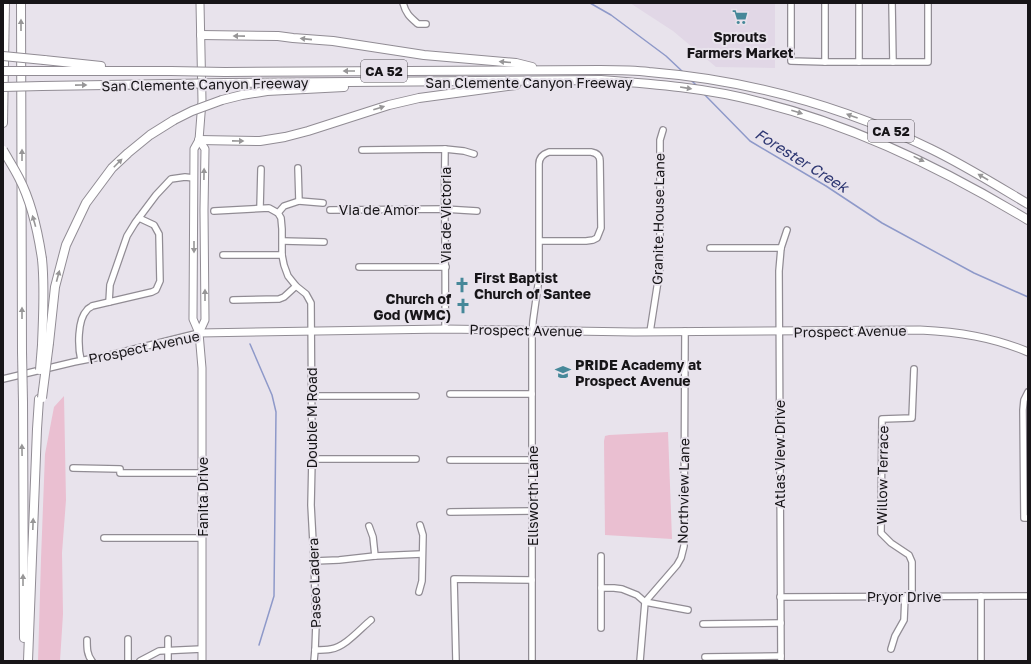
<svg xmlns="http://www.w3.org/2000/svg" width="1031" height="664" font-family="'Golos Text',sans-serif">
<style>
.built{fill:#e1d7e6}
.green{fill:#eabfd1}
.lines{fill:none;stroke-linecap:round;stroke-linejoin:round}
.stream{stroke:#8e99c9;stroke-width:1.5}
.minor-casing{stroke:#918c94;stroke-width:8}
.major-casing{stroke:#918c94;stroke-width:9}
.highway-casing{stroke:#918c94;stroke-width:10}
.minor{stroke:#fff;stroke-width:5.5}
.major{stroke:#fff;stroke-width:7}
.highway{stroke:#fff;stroke-width:8}
.highway-bridge-casing{stroke:#918c94;stroke-width:10;stroke-linecap:butt}
.highway-bridge{stroke:#fff;stroke-width:8}
.oneway{fill:#979697}
.labels{text-anchor:middle;dominant-baseline:central;stroke-width:4;stroke-linejoin:round;paint-order:stroke}
.shield{fill:#e8e3ec;stroke:#565358;stroke-width:1}
.shield-label{font-size:13px;font-weight:bold;fill:#171518}
.poi-label{font-size:14px;font-weight:bold;fill:#171518;stroke:#e8e3ec;text-anchor:start}
.street-label{font-size:14px;fill:#171518;stroke:#e8e3ec}
.water-label{font-size:15px;font-style:italic;fill:#2e3772;stroke:#e8e3ec}
</style>
<rect width="100%" height="100%" fill="#e8e3ec"/>
<polygon class="built" points="630,3 775,3 775,68 716,67 673,31"/>
<g class="green">
<polygon points="64,396 66,500 62,553 63,614 60,661 38,661 41,559 45,454 54,407"/>
<polygon points="668,432 672,539 605,535 604,441 605,436 609,435"/>
</g>
<g class="lines">
<g class="stream">
<polyline points="590,3 611,15 666,56 683,72"/>
<polyline points="691,80 697,86"/>
<polyline points="703,93 750,141 826,186 882,223 974,273 1028,297"/>
<polyline points="250,344 272,395 276,412 274,596 259,645"/>
</g>
<defs>
<g id="minor">
<path d="M403 3C406 14 410 17 418 24H426"/>
<polyline points="791,3 791,61 825,62 928,62 928,3"/>
<polyline points="825,3 825,62"/>
<polyline points="859,3 859,62"/>
<polyline points="892,3 893,62"/>
<polyline points="362,150 445,149 464,151 474,154"/>
<polyline points="299,201 323,203"/>
<polyline points="260,208 261,169"/>
<polyline points="330,210 444,209 477,211"/>
<polyline points="214,211 269,208 278,213 281,218 282,229 282,255 284,265 288,276 296,286 306,294 311,303 312,459 311,505 314,561 316,624 315,650 314,661"/>
<polyline points="278,213 284,206 299,201 298,168"/>
<polyline points="283,241 324,242"/>
<polyline points="710,248 781,248"/>
<polyline points="223,255 282,255"/>
<polyline points="359,267 446,267"/>
<polyline points="233,300 279,299 284,297 296,286"/>
<polyline points="109,302 110,285 127,236 135,223 156,195 171,179 185,177 194,178"/>
<path d="M445 329C446 269 444 209 445 149"/>
<polyline points="650,332 660,268 660,140 663,130"/>
<path d="M81 360C78 348 77 320 87 310 88 308 90 308 92 306L152 292 156 290 160 281 159 234 154 225 139 218"/>
<polyline points="3,379 74,362 110,355 199,333"/>
<polyline points="1028,392 1024,400 1023,410 1024,518 1028,518"/>
<polyline points="450,394 532,394"/>
<polyline points="312,396 416,396"/>
<polyline points="312,459 416,459"/>
<polyline points="450,460 532,460"/>
<polyline points="73,468 120,469 120,473 202,473"/>
<polyline points="450,512 532,511"/>
<polyline points="369,526 373,537 375,556"/>
<polyline points="104,538 202,538"/>
<polyline points="601,556 601,628"/>
<polyline points="314,561 339,560 375,556 422,554"/>
<polyline points="601,588 614,588 622,589 637,595 645,602 688,610"/>
<polyline points="419,592 422,581 423,535 420,525"/>
<polyline points="912,596 912,562 909,555 891,543 881,533 882,419 912,418 914,369"/>
<polyline points="981,596 981,661"/>
<polyline points="780,597 1028,596"/>
<polyline points="703,624 781,623"/>
<polyline points="128,639 128,661"/>
<polyline points="168,639 168,661"/>
<path d="M87 640C87 648 87 655 92 661"/>
<polyline points="891,649 895,636 904,620 905,596"/>
<path d="M315 650C320 650 326 650 331 649 345 647 360 629 371 620"/>
<polyline points="705,657 781,656"/>
<polyline points="140,661 159,651 202,649"/>
<polyline points="456,661 454,579 532,580"/>
<path d="M532 661V337L533 321 539 278V164C539 157 543 154 549 152H591C597 153 600 156 600 161L601 228 597 238 593 240 586 241H539"/>
<polyline points="640,661 645,602 677,565 681,558 684,546 685,331"/>
<polyline points="781,661 779,271 781,248 787,230"/>
</g>
<g id="major">
<polyline points="200,3 202,101 199,140 194,149 193,319 199,333 202,368 202,661"/>
<path d="M199 333 445 329 634 332 920 330C959 332 992 337 1028 352"/>
<polyline points="199,333 205,320 204,210 205,149 199,140"/>
</g>
<g id="highway">
<polyline points="21,3 22,352"/>
<polyline points="201,35 278,36 293,38 333,41 424,55 516,63 532,67"/>
<polyline points="44,60 101,66"/>
<polyline points="43,71 171,71"/>
<path d="M225 72 600 70C617 70 633 70 649 72 747 80 842 106 931 149 964 165 996 185 1028 204"/>
<path d="M225 83 601 80C655 84 708 88 760 102 856 126 944 169 1028 220"/>
<polyline points="42,86 171,84"/>
<polyline points="222,100 242,95 267,91 344,87"/>
<polyline points="3,123 5,3"/>
<polyline points="199,140 260,141 285,137 308,131 389,105 419,98 516,85"/>
<polyline points="49,343 55,287 66,245 86,203 112,168 128,153 150,135 174,120"/>
<path d="M42 345C43 316 45 288 42 259"/>
<polyline points="23,402 24,638"/>
<polyline points="28,661 37,429 39,399"/>
</g>
</defs>
<use href="#minor" class="minor-casing"/>
<use href="#major" class="major-casing"/>
<use href="#highway" class="highway-casing"/>
<use href="#minor" class="minor"/>
<use href="#major" class="major"/>
<use href="#highway" class="highway"/>
<defs>
<g id="highway-bridge">
<polyline points="3,56 44,60"/>
<polyline points="3,71 43,71"/>
<polyline points="171,71 225,72"/>
<polyline points="171,84 225,83"/>
<polyline points="3,87 42,86"/>
<polyline points="174,120 192,111 222,100"/>
<path d="M3 150C8 159 14 168 19 178 32 203 38 232 42 259"/>
<polyline points="22,352 23,402"/>
<polyline points="40,370 42,345"/>
<polyline points="42,398 49,343"/>
</g>
</defs>
<use href="#highway-bridge" class="highway-bridge-casing"/>
<use href="#highway-bridge" class="highway-bridge"/>
</g>
<defs><path id="oneway-solid" d="M-6-.8H1V-3.2L6.5 0L1 3.2V.8H-6Z"/></defs>
<g class="oneway">
<use href="#oneway-solid" transform="translate(21 25) rotate(-90)"/>
<use href="#oneway-solid" transform="translate(239 36) rotate(-179)"/>
<use href="#oneway-solid" transform="translate(306 39) rotate(-174)"/>
<use href="#oneway-solid" transform="translate(505 62) rotate(-175)"/>
<use href="#oneway-solid" transform="translate(349 71) rotate(180)"/>
<use href="#oneway-solid" transform="translate(81 85) rotate(-1)"/>
<use href="#oneway-solid" transform="translate(686 88) rotate(9)"/>
<use href="#oneway-solid" transform="translate(379 108) rotate(-18)"/>
<use href="#oneway-solid" transform="translate(797 112) rotate(18)"/>
<use href="#oneway-solid" transform="translate(852 116) rotate(-160)"/>
<use href="#oneway-solid" transform="translate(238 141) rotate(1)"/>
<use href="#oneway-solid" transform="translate(22 155) rotate(-90)"/>
<use href="#oneway-solid" transform="translate(919 159) rotate(26)"/>
<use href="#oneway-solid" transform="translate(118 163) rotate(-45)"/>
<use href="#oneway-solid" transform="translate(204 174) rotate(-89)"/>
<use href="#oneway-solid" transform="translate(983 177) rotate(-150)"/>
<use href="#oneway-solid" transform="translate(34 221) rotate(-106)"/>
<use href="#oneway-solid" transform="translate(194 247) rotate(90)"/>
<use href="#oneway-solid" transform="translate(58 276) rotate(-75)"/>
<use href="#oneway-solid" transform="translate(205 295) rotate(-90)"/>
<use href="#oneway-solid" transform="translate(22 313) rotate(-90)"/>
<use href="#oneway-solid" transform="translate(22 450) rotate(-91)"/>
<use href="#oneway-solid" transform="translate(33 524) rotate(-88)"/>
<use href="#oneway-solid" transform="translate(23 580) rotate(-90)"/>
</g>
<defs>
<symbol id="supermarket-bare" viewBox="-9 -9 18 18"><path d="M-6-5.5h2.5l.6 2H6L4.5 2H-2.5L-4.4-4H-6ZM-1.5 3.2a1.3 1.3 0 1 0 .1 0ZM3 3.2a1.3 1.3 0 1 0 .1 0Z" fill="#468899" stroke="#e8e3ec" stroke-width="2.5" paint-order="stroke"/></symbol>
<symbol id="church-bare" viewBox="-9 -9 18 18"><path d="M-1.2-6h2.4v3.5h3.3v2.4h-3.3V6h-2.4V-.1h-3.3v-2.4h3.3Z" fill="#468899" stroke="#e8e3ec" stroke-width="2.5" paint-order="stroke"/></symbol>
<symbol id="school-bare" viewBox="-9 -9 18 18"><path d="M0-5L7-2L0 1L-7-2ZM-4 1L0 2.5L4 1V4Q0 6-4 4Z" fill="#468899" stroke="#e8e3ec" stroke-width="2.5" paint-order="stroke"/></symbol>
</defs>
<g fill-rule="evenodd">
<use href="#supermarket-bare" x="729" y="6" width="22" height="22"/>
<use href="#church-bare" x="451" y="274" width="22" height="22"/>
<use href="#church-bare" x="452" y="295" width="22" height="22"/>
<use href="#school-bare" x="552" y="361" width="22" height="22"/>
</g>
<g class="labels">
<g class="shield">
<rect x="361" y="60" width="46" height="22" rx="3"/>
<rect x="868" y="120" width="46" height="22" rx="3"/>
</g>
<g class="shield-label">
<text x="384" y="71">CA 52</text>
<text x="891" y="131">CA 52</text>
</g>
<g class="poi-label">
<text x="740" y="36" text-anchor="middle">Sprouts<tspan x="740" dy="16">Farmers Market</tspan></text>
<text x="474" y="277">First Baptist<tspan x="474" dy="16">Church of Santee</tspan></text>
<text x="451" y="298" text-anchor="end">Church of<tspan x="451" dy="16">God (WMC)</tspan></text>
<text x="575" y="364">PRIDE Academy at<tspan x="575" dy="16">Prospect Avenue</tspan></text>
</g>
<g class="street-label">
<text x="529" y="82">San Clemente Canyon Freeway</text>
<text transform="translate(205 84) rotate(-1)">San Clemente Canyon Freeway</text>
<text x="379" y="209">Via de Amor</text>
<text transform="translate(445 215) rotate(-90)">Via de Victoria</text>
<text transform="translate(658 219) rotate(-89)">Granite House Lane</text>
<text transform="translate(526 330) rotate(1)">Prospect Avenue</text>
<text transform="translate(850 331) rotate(-1)">Prospect Avenue</text>
<text transform="translate(144 347) rotate(-12)">Prospect Avenue</text>
<text transform="translate(311 418) rotate(-90)">Double M Road</text>
<text transform="translate(779 454) rotate(-90)">Atlas View Drive</text>
<text transform="translate(882 475) rotate(-89)">Willow Terrace</text>
<text transform="translate(683 491) rotate(-89)">Northview Lane</text>
<text transform="translate(532 496) rotate(-90)">Ellsworth Lane</text>
<text transform="translate(202 497) rotate(-90)">Fanita Drive</text>
<text transform="translate(314 583) rotate(-92)">Paseo Ladera</text>
<text x="904" y="596">Pryor Drive</text>
</g>
<g class="water-label">
<text transform="translate(802 160) rotate(32)">Forester Creek</text>
</g>
</g>
<rect width="1031" height="664" fill="none" stroke="#171518" stroke-width="8"/>
</svg>
